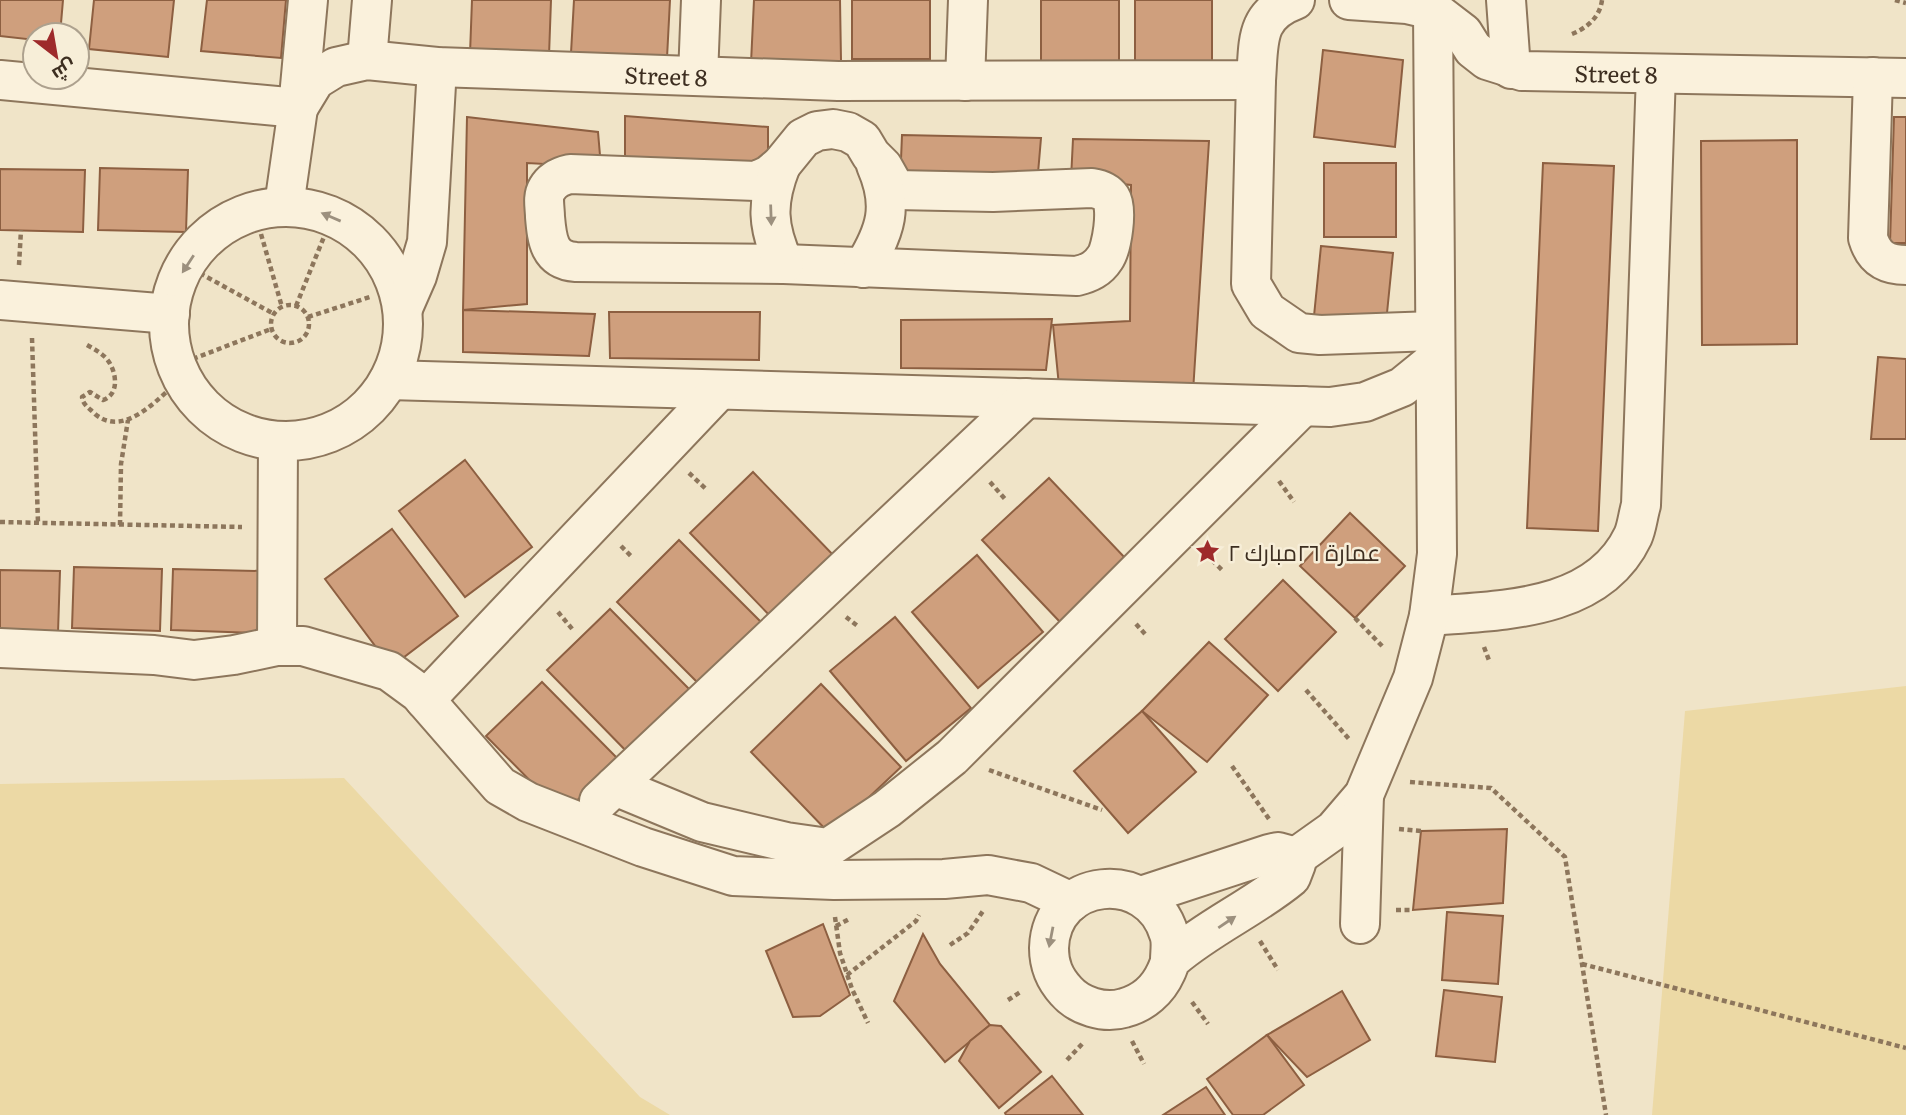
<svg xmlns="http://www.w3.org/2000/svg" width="1906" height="1115" font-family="Literata,Cairo,serif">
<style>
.sand{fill:#ecd9a5}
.building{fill:#cf9f7d;stroke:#8d5f41;stroke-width:2}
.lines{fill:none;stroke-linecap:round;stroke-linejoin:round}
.minor-casing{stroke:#8d765c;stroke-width:42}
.path{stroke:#8d765c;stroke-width:4.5;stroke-dasharray:5 3.5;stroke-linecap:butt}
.minor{stroke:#faf1dc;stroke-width:38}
.oneway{fill:#9c907e}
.labels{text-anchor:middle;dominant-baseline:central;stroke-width:5;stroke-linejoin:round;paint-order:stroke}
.street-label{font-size:23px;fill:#3d2e20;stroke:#f7eed8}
.poi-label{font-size:23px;fill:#3d2e20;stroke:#f7eed8;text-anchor:start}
</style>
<rect width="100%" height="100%" fill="#f0e4c8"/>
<g class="sand">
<polygon points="1906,686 1906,1115 1652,1115 1685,711"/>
<polygon points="344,778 640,1097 670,1115 0,1115 0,784"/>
</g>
<g class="building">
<polygon points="0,0 63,0 60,35 35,35 35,40 0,36"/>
<polygon points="94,0 174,0 168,57 89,49"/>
<polygon points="207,0 286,0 281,58 201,51"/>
<polygon points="472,0 551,0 549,56 470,54"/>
<polygon points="574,0 670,0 667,58 571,53"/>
<polygon points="754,0 840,0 841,61 751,63"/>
<rect x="852" y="0" width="78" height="59"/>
<rect x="1041" y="0" width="78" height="66"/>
<polygon points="1135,0 1212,0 1212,64 1135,65"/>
<polygon points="1323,50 1403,60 1395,147 1314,137"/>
<polygon points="625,116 768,127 768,168 625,164"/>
<polygon points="467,117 598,132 601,167 527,163 527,304 463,310"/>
<polygon points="1894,117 1906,117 1906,243 1890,243"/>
<polygon points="902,135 1041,138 1037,185 900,184"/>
<polygon points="1073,139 1209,141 1193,392 1059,386 1053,325 1130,321 1131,185 1071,179"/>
<polygon points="1797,140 1797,344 1702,345 1701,141"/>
<rect x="1324" y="163" width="72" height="74"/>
<polygon points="1543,163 1614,166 1598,531 1527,528"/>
<polygon points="100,168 188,170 186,232 98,230"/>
<polygon points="0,169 85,170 83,232 0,230"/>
<polygon points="1321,246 1393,253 1386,323 1314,316"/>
<polygon points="463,310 595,314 589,356 463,352"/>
<polygon points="609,312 760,312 759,360 610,358"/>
<polygon points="1052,319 1046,370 901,368 901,320"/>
<polygon points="1878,357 1906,359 1906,439 1871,439"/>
<polygon points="465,460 532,547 465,597 399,511"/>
<polygon points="753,472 837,559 774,620 690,533"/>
<polygon points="1049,478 1127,560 1061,623 982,540"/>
<polygon points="1350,513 1405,566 1355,618 1300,566"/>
<polygon points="392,529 458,616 391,667 325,579"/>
<polygon points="679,540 766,627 704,689 617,602"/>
<polygon points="977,555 1043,632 978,688 912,612"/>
<polygon points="74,567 162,569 160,631 72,628"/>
<polygon points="173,569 261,571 259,633 171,630"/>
<polygon points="0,570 60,571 58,633 0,631"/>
<polygon points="1283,580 1336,632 1278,691 1225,639"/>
<polygon points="610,609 696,696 633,758 547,670"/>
<polygon points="895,617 971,708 906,761 830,671"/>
<polygon points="1209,642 1268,695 1207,762 1142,711"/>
<polygon points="542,682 619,760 563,814 486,736"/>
<polygon points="821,684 901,767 830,834 751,752"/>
<polygon points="1142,711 1196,772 1128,833 1074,771"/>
<polygon points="1507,829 1503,903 1413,910 1421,831"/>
<polygon points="1447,912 1503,916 1498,984 1442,980"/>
<polygon points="823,924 850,995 820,1016 793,1017 766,951"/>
<polygon points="923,934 940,964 990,1025 945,1062 894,1001"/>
<polygon points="1444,990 1502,997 1495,1062 1436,1056"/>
<polygon points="1342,991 1370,1040 1307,1077 1267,1035"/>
<polygon points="990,1025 1001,1026 1041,1072 999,1108 959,1061 970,1041"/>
<polygon points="1267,1035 1304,1085 1263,1115 1233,1115 1207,1079"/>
<polygon points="1052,1076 1083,1115 1006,1115 1005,1113"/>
<polygon points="1206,1087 1225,1115 1163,1115"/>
</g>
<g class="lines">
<defs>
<g id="minor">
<path id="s1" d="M1349 0 1407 4 1433 10 1463 33 1473 49 1487 60 1522 71 1906 78"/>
<polyline points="1506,0 1511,69"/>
<polyline points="367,60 372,0"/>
<polyline points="698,76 701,0"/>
<path d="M1873 77 1868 238C1874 258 1886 265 1906 265"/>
<path id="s2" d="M0 80 298 108 315 80 336 67 367 60 437 67 838 81 1256 80C1259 43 1254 15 1295 0"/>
<polyline points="1256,80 1251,284 1267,311 1299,333 1320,335 1434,331"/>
<polyline points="965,81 968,0"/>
<path d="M833 129 848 132 862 140 871 155 883 167 896 190 993 192 1092 188C1099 189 1106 191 1111 198 1118 209 1112 248 1105 258 1098 269 1089 273 1077 276L784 264 576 262C549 260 547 240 545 217 545 208 542 197 547 189 552 180 561 176 570 174L756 181 769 175 781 165 803 138 817 131Z"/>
<path d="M781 165C766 203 767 226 784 264"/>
<polyline points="284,206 298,108 308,0"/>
<circle cx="286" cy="324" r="117"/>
<path d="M863 268C886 231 894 206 876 165"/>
<polyline points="0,300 170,314"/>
<polyline points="403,308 417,276 427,242 437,67"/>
<polyline points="389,380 1330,407 1365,402 1402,387 1434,361"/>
<path d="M1429 616C1500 610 1597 612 1633 536 1637 527 1638 515 1641 505L1656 74"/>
<polyline points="277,646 278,441"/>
<polyline points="0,648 154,655 194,660 234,655 277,646 303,646 389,671 419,693 500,786 528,802 643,847 733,876 834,880 944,879 988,875 1031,883 1071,902"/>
<polyline points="425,700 719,390"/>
<polyline points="615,786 702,822 786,842 828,848 887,809 952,757 1303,406"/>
<polyline points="599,801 1026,398"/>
<polyline points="1296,857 1334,830 1364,795 1413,678 1429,616 1437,554 1433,10"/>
<polyline points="1141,896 1269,854 1278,852 1296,857"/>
<polyline points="1360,924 1364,795"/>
<path d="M1170 960C1170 952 1172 942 1169 934 1149 867 1051 877 1049 948 1049 965 1054 978 1066 991 1079 1006 1104 1014 1124 1008 1143 1003 1158 990 1166 972 1169 966 1169 962 1173 958 1209 927 1255 907 1291 877L1296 864V857"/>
</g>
</defs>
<use href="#minor" class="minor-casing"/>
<g class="path">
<polyline points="1895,0 1906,3"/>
<path d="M1572 34C1587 28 1600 17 1602 0"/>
<polyline points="261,234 282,307"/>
<polyline points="19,265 21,230"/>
<polyline points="185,265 274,314"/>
<circle cx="290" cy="324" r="19"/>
<polyline points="296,306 332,217"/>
<polyline points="308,317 370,297"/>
<polyline points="32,338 38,523"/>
<path d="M87 345C94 349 100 352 106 358 116 369 121 394 103 400L90 392 82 397C83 405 89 408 95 414 125 439 159 397 181 379"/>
<polyline points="177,365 271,329"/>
<polyline points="689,473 706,489"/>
<polyline points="1279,481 1294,502"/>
<polyline points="990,482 1005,499"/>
<polyline points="0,522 242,527"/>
<polyline points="120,525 121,464 128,420"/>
<polyline points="621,546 633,558"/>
<polyline points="1206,554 1222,570"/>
<polyline points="558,612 573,630"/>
<polyline points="846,617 859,627"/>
<polyline points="1355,618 1383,647"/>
<polyline points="1136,624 1145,634"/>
<polyline points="1484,647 1490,663"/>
<polyline points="1306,690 1349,739"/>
<polyline points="1232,766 1269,819"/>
<polyline points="989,770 1102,810"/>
<polyline points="1410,782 1491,788 1565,857 1606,1115"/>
<polyline points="1399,829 1421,831"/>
<polyline points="1396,910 1413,910"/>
<polyline points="835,917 840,953 852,989 868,1023"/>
<polyline points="836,926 851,918"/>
<polyline points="1260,941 1278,970"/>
<polyline points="950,945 968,933 983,911"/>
<polyline points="1582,964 1906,1048"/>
<polyline points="847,975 916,921 919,915"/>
<polyline points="1008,1000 1022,991"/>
<polyline points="1192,1002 1208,1024"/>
<polyline points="1132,1041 1144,1064"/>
<polyline points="1067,1060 1083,1043"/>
</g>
<use href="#minor" class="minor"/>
</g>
<defs><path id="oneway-solid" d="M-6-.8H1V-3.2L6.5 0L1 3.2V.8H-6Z" transform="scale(1.75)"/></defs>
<g class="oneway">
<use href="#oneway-solid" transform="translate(771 215) rotate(88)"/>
<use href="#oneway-solid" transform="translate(331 217) rotate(-157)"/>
<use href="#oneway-solid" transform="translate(188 264) rotate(123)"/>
<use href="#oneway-solid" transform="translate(1227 922) rotate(-34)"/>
<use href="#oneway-solid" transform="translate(1051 937) rotate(101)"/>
</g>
<defs>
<symbol id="sight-bare" viewBox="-9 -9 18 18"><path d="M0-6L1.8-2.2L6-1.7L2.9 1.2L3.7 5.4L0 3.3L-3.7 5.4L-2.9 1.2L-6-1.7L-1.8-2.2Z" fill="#9e2a2b" stroke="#f7eed8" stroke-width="2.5" paint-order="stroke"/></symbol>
</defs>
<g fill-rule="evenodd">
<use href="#sight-bare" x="1190" y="534" width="35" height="35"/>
</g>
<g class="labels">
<g class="street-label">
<text stroke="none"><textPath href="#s1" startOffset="290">Street 8</textPath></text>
<text stroke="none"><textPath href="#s2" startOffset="688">Street 8</textPath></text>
</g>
<g class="poi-label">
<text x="1228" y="551">عمارة ٢٦مبارك ٢</text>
</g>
</g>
<g transform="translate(56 56) rotate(149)"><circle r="33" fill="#f7eed8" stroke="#ada18e" stroke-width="2"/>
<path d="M0-5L12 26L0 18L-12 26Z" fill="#9e2a2b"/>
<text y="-10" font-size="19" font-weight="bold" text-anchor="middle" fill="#3d2e20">ش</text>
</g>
</svg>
